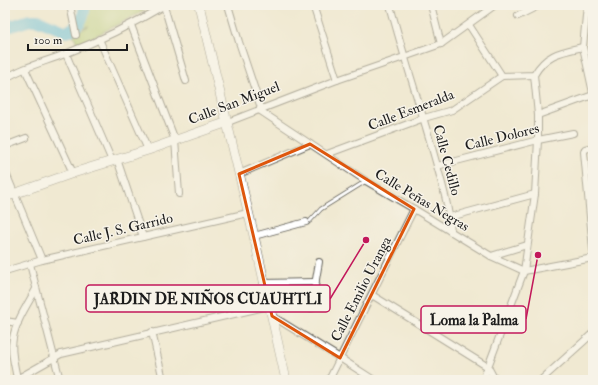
<svg xmlns="http://www.w3.org/2000/svg" width="598" height="385" font-family="'IM FELL Double Pica',serif">
<style>
.green{fill:#adc86e;stroke:#647245}
.lines{fill:none;stroke-linecap:round;stroke-linejoin:round}
.river{stroke:#61bedf;stroke-width:12}
.lane-casing{stroke:#66645c;stroke-width:4.5}
.street-casing{stroke:#66645c;stroke-width:8}
.secondary-casing{stroke:#66645c;stroke-width:10}
.lane{stroke:#fff;stroke-width:3}
.street{stroke:#fff;stroke-width:6}
.secondary{stroke:#fff;stroke-width:9}
.marked{fill:none;stroke:#de560d;stroke-width:3;stroke-linejoin:round}
.labels{text-anchor:middle;dominant-baseline:central;stroke-width:3;stroke-linejoin:round;paint-order:stroke}
.street-label{font-size:14px;fill:#1c1c1c;stroke:#f7f3e8}
.leader{fill:none;stroke:#c2185b;stroke-width:1.5}
.callout-dot{fill:#c2185b;stroke:#f7f3e8;stroke-width:1.5}
.callout{fill:#f7f3e8;stroke:#c2185b;stroke-width:1.5}
.callout-label{font-size:15px;text-anchor:middle;font-weight:bold;fill:#1c1c1c}
</style>
<rect width="100%" height="100%" fill="#f7f3e8"/>
<filter id="ink" filterUnits="userSpaceOnUse"><feTurbulence type="fractalNoise" baseFrequency=".025" numOctaves="2"/><feDisplacementMap in="SourceGraphic" scale="8" xChannelSelector="R" yChannelSelector="G"/><feConvolveMatrix kernelMatrix="1 2 1 2 8 2 1 2 1" color-interpolation-filters="sRGB"/></filter>
<filter id="wash" filterUnits="userSpaceOnUse"><feTurbulence type="fractalNoise" baseFrequency=".012" numOctaves="4" result="noise"/><feDisplacementMap in="SourceGraphic" scale="16" xChannelSelector="R" yChannelSelector="G"/><feGaussianBlur stdDeviation="0.9" result="paint"/><feColorMatrix in="noise" values="0 0 0 0 0 0 0 0 0 0 0 0 0 0 0 0 0 1.4 0 .05"/><feComposite in="paint" operator="in"/></filter>
<g filter="url(#wash)">
<rect width="100%" height="100%" fill="#f0e9d2"/>
<polygon class="green" points="85,5 153,5 136,15 78,45 73,34 89,26 80,28 79,24 84,15"/>
<g class="lines">
<path class="river" d="M5 28 30 20H38L67 32C80 24 83 21 85 5"/>
</g>
</g>
<g filter="url(#ink)">
<g class="lines">
<defs>
<polyline id="lane" points="310,221 321,209 366,181"/>
<g id="street">
<polyline points="70,5 76,35"/>
<polyline points="228,5 239,42 261,108"/>
<polyline points="313,5 337,80"/>
<path d="M390 5C403 55 420 105 434 155 441 180 449 206 451 232"/>
<polyline points="431,5 441,44"/>
<polyline points="587,5 583,47 593,93"/>
<polyline points="164,6 186,81"/>
<polyline points="518,16 540,5"/>
<polyline points="131,25 175,140 179,194"/>
<polyline points="469,25 502,76"/>
<polyline points="99,39 148,150"/>
<polyline points="66,54 112,161"/>
<polyline points="25,69 73,173"/>
<path d="M5 79C22 67 45 62 65 54 99 41 133 24 165 5"/>
<polyline points="259,110 366,181 414,209 491,256 524,271"/>
<polyline points="538,115 593,95"/>
<polyline points="228,122 337,80 404,57 441,44 495,5"/>
<polyline points="5,146 26,138"/>
<polyline points="593,147 585,149 584,152 593,250"/>
<path d="M327 154 424 118 452 110 502 76 534 75C546 54 560 52 583 47"/>
<polyline points="117,159 143,237"/>
<polyline points="437,166 538,140 573,133"/>
<polyline points="5,171 42,260"/>
<polyline points="239,174 310,144"/>
<polyline points="450,217 535,194"/>
<polyline points="254,236 306,222"/>
<polyline points="491,256 527,245"/>
<polyline points="30,264 60,380"/>
<polyline points="5,271 42,260 248,213"/>
<polyline points="524,271 593,258"/>
<polyline points="263,283 316,282"/>
<polyline points="372,295 488,367 495,380"/>
<polyline points="311,308 319,262"/>
<polyline points="272,316 340,358 374,380"/>
<polyline points="5,321 18,323"/>
<polyline points="152,332 163,380"/>
<path d="M17 379C15 366 10 351 13 338 16 321 28 304 36 289"/>
<polyline points="15,380 61,354 269,306"/>
<polyline points="329,380 414,209"/>
<polyline points="483,380 524,271 535,194 538,140 538,115 534,75"/>
<polyline points="541,380 593,333"/>
</g>
<g id="secondary">
<polyline points="199,5 254,236 286,380"/>
<polyline points="5,197 73,173 148,150 228,122"/>
</g>
</defs>
<use href="#lane" class="lane-casing"/>
<use href="#street" class="street-casing"/>
<use href="#secondary" class="secondary-casing"/>
<use href="#lane" class="lane"/>
<use href="#street" class="street"/>
<use href="#secondary" class="secondary"/>
</g>
</g>
<path d="M0 0H598V385H0ZM310 144 414 209 340 358 272 316 239 174Z" fill="#f0e9d2" fill-opacity=".55" fill-rule="evenodd"/>
<path class="marked" d="M310 144 414 209 340 358 272 316 239 174Z"/>
<g class="labels">
<g class="street-label">
<text transform="translate(234 103) rotate(-21)">Calle San Miguel</text>
<text transform="translate(411 110) rotate(-21)">Calle Esmeralda</text>
<text transform="translate(502 137) rotate(-14)">Calle Dolores</text>
<text transform="translate(447 160) rotate(75)">Calle Cedillo</text>
<text transform="translate(422 200) rotate(31)">Calle Peñas Negras</text>
<text transform="translate(123 229) rotate(-13)">Calle J. S. Garrido</text>
<text transform="translate(361 289) rotate(-63)">Calle Emilio Uranga</text>
</g>
</g>
<path class="leader" d="M366 240L330 299M538 255L526 319"/>
<g class="callout-dot">
<circle cx="366" cy="240" r="4"/>
<circle cx="538" cy="255" r="4"/>
</g>
<g class="callout">
<rect x="86" y="285" width="244" height="27" rx="4"/>
<rect x="421" y="306" width="105" height="27" rx="4"/>
</g>
<g class="callout-label">
<text x="208" y="304">JARDIN DE NIÑOS CUAUHTLI</text>
<text x="474" y="325">Loma la Palma</text>
</g>
<rect width="598" height="385" fill="none" stroke="#f7f3e8" stroke-width="20"/>
<path d="M28 44v6h99v-6" fill="none" stroke="#1c1c1c" stroke-width="2"/>
<text x="34" y="44" font-size="12" fill="#1c1c1c" stroke="#f7f3e8" stroke-width="3" paint-order="stroke">100 m</text>
</svg>
